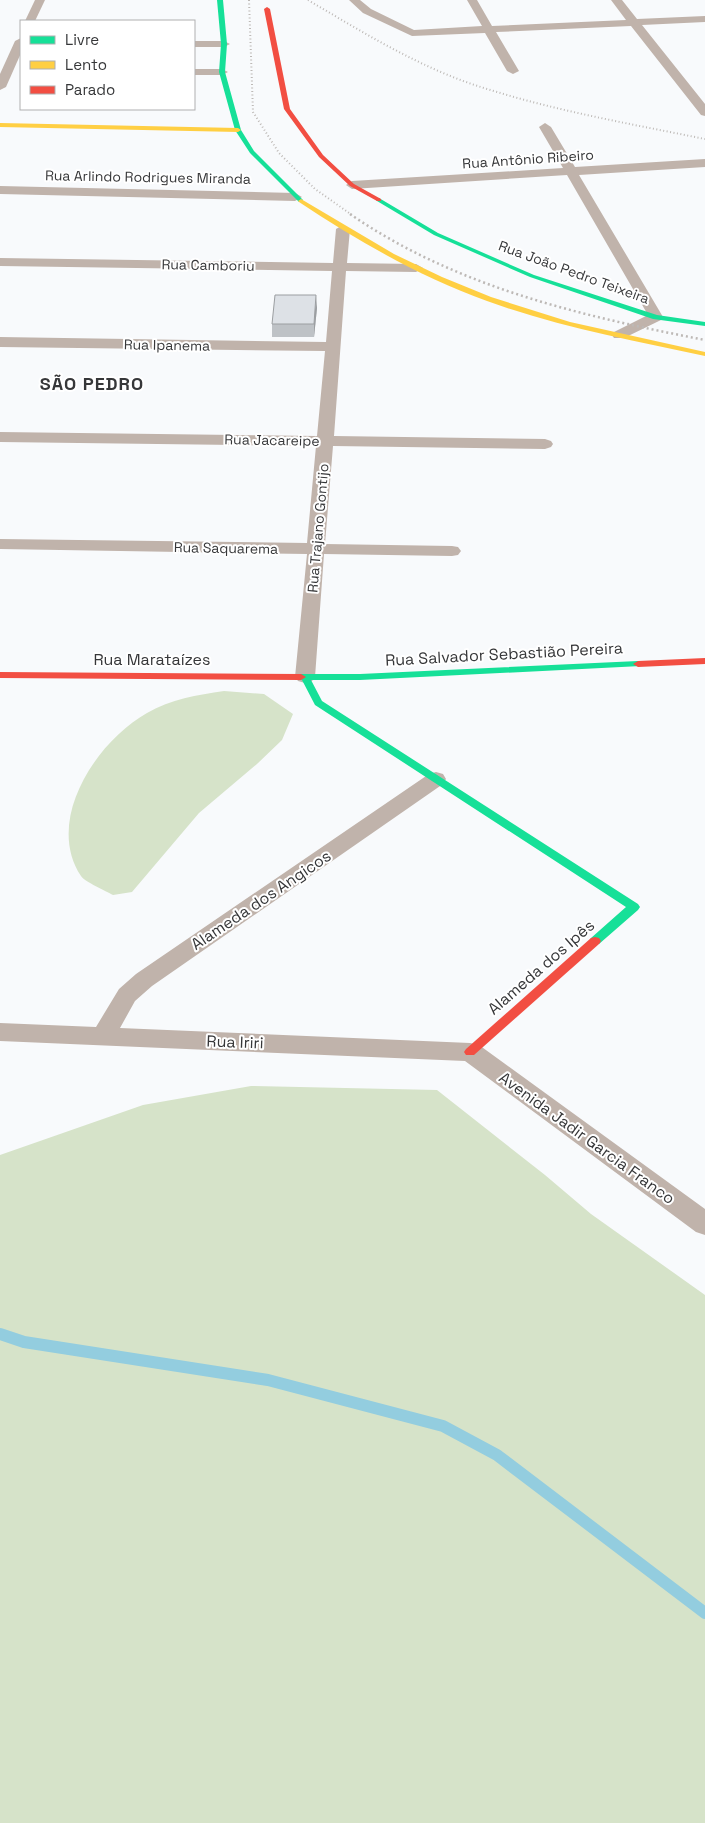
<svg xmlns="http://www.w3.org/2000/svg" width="705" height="1823" font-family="'Space Grotesk',sans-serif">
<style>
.green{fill:#d6e3c9}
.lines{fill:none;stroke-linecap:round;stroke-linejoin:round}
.stream{stroke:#93cddf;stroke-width:12}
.street{fill:#c0b3ab;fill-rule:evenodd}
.fast{fill:#16e098;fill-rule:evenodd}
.slow{fill:#ffcf43;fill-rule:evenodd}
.jam{fill:#f24e42;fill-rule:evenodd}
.rail-far1{stroke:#bdb9b6;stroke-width:2;stroke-dasharray:1 2.5;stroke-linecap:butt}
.rail{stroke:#bdb9b6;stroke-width:2.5;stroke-dasharray:2 3;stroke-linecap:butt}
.wall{fill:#bec2c6}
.shaded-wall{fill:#9b9ea1}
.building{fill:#dde1e6;stroke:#9b9ea1}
.labels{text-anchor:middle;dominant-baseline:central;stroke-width:4;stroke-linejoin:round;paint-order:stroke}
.far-street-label{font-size:14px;fill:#363739;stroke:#fff}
.street-label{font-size:16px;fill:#363739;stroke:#fff}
.far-district-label{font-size:18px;font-weight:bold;letter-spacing:1px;fill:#363739;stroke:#fff}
</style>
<rect width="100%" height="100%" fill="#f8fafc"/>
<g class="green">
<path d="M224 691 264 694 293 714 282 740 257 764 199 813 132 892 113 895C106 891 85 882 81 876 44 820 97 741 147 713 171 699 197 695 224 691Z"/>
<polygon points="251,1086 437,1090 545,1175 591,1214 705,1295 705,1823 0,1823 0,1155 143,1105"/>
</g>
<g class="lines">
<polyline class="stream" points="0,1334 24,1342 268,1380 443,1426 497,1455 705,1613"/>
<g class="street">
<polygon points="35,0 45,0 35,21 25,21"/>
<polygon points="349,0 360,0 371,9 414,30 482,26 467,0 477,0 492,26 626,20 611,0 622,0 637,19 705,16 705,22 642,25 705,104 705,116 701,115 631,26 496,32 519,71 513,74 507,71 485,33 412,36 363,13"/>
<polygon points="21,38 21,53 6,87 0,90 0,74 15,41"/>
<polygon points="194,41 224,41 230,44 224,47 194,47"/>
<polygon points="194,69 222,69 228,72 222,75 194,75"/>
<polygon points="545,123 551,127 575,167 705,159 705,167 579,175 663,317 661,320 624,338 614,338 612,335 614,332 648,315 567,175 352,189 346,185 352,181 563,168 539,127"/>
<polygon points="0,186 295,193 302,197 295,201 0,194"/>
<polygon points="343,225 350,229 347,263 416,264 423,268 416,272 346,271 334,436 545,439 551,441 553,444 551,447 545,449 333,446 325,544 452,546 458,547 461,551 458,555 452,556 324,554 315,677 312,681 305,683 298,681 295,677 307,554 0,549 0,539 307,543 316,446 0,442 0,432 317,436 325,351 0,347 0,337 326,342 332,271 0,266 0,258 333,263 336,229"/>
<polygon points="436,772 443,774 446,779 443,784 152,986 135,1001 120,1028 470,1043 479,1045 705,1209 705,1235 696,1232 465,1061 0,1041 0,1023 96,1027 119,989 136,974 429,774"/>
</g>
<g class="fast">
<polygon points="217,0 223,0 227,44 225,72 241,130 254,151 303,200 303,202 299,202 250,153 235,130 219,72 221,44"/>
<polygon points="379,198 438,233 534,275 657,315 705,322 705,326 653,319 530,277 434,235 377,201 376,200"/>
<polygon points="638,661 643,664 641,666 360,680 311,680 322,701 638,904 640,907 638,910 599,944 591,944 589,941 591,938 626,907 315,705 302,680 296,677 301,674 360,674"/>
</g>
<g class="slow">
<polygon points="0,123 238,128 241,130 238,132 0,127"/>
<path d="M301 199 394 254 442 277 491 297 570 322 705 352V356C632 340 558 327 487 301 420 277 358 241 299 202L298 201Z"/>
</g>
<g class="jam">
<polygon points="267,7 270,9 290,109 323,155 354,184 381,199 381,201 377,201 350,186 319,157 284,109 264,9"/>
<polygon points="705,658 705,664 638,667 633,664 638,661"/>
<polygon points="0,672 301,674 306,677 301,680 0,678"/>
<polygon points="595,937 599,938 601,941 599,944 474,1055 466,1055 464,1052 466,1049 591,938"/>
</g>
<g class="rail-far1">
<polyline points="249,0 253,112 279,153 315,189 352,215"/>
<path d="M308 0C364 33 422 69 484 88 556 111 631 124 705 139"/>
</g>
<path class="rail" d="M350 214C456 287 581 316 705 340"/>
</g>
<polygon class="wall" points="317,308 314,337 272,337 272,324"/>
<polygon class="shaded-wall" points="316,295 317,308 314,337 314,324"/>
<polygon class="building" points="275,295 316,295 314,324 272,324"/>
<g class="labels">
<g class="far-street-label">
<text transform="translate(528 159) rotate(-4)">Rua Antônio Ribeiro</text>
<text transform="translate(148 177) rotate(1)">Rua Arlindo Rodrigues Miranda</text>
<text transform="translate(208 265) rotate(1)">Rua Camboriu</text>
<text transform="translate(574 272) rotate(20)">Rua João Pedro Teixeira</text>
<text transform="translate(167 345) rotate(1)">Rua Ipanema</text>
<text transform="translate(272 440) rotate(1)">Rua Jacareipe</text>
<text transform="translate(318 528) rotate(-85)">Rua Trajano Gontijo</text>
<text transform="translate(226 548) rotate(1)">Rua Saquarema</text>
</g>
<g class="street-label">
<text transform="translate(504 654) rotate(-3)">Rua Salvador Sebastião Pereira</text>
<text x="152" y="659">Rua Marataízes</text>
<text transform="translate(261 900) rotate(-34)">Alameda dos Angicos</text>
<text transform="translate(541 967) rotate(-41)">Alameda dos Ipês</text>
<text transform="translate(235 1042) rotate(2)">Rua Iriri</text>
<text transform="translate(587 1138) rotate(36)">Avenida Jadir Garcia Franco</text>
</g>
<g class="far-district-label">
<text x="92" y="383">SÃO PEDRO</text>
</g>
</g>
<rect x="20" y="20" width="175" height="90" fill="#ffffff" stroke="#afafb0"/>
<rect x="30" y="36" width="25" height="8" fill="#16e098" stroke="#afafb0"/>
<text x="65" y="45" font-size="15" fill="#363739">Livre</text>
<rect x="30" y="61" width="25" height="8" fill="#ffcf43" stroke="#afafb0"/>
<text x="65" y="70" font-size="15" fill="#363739">Lento</text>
<rect x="30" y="86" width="25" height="8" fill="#f24e42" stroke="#afafb0"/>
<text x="65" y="95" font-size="15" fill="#363739">Parado</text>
</svg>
